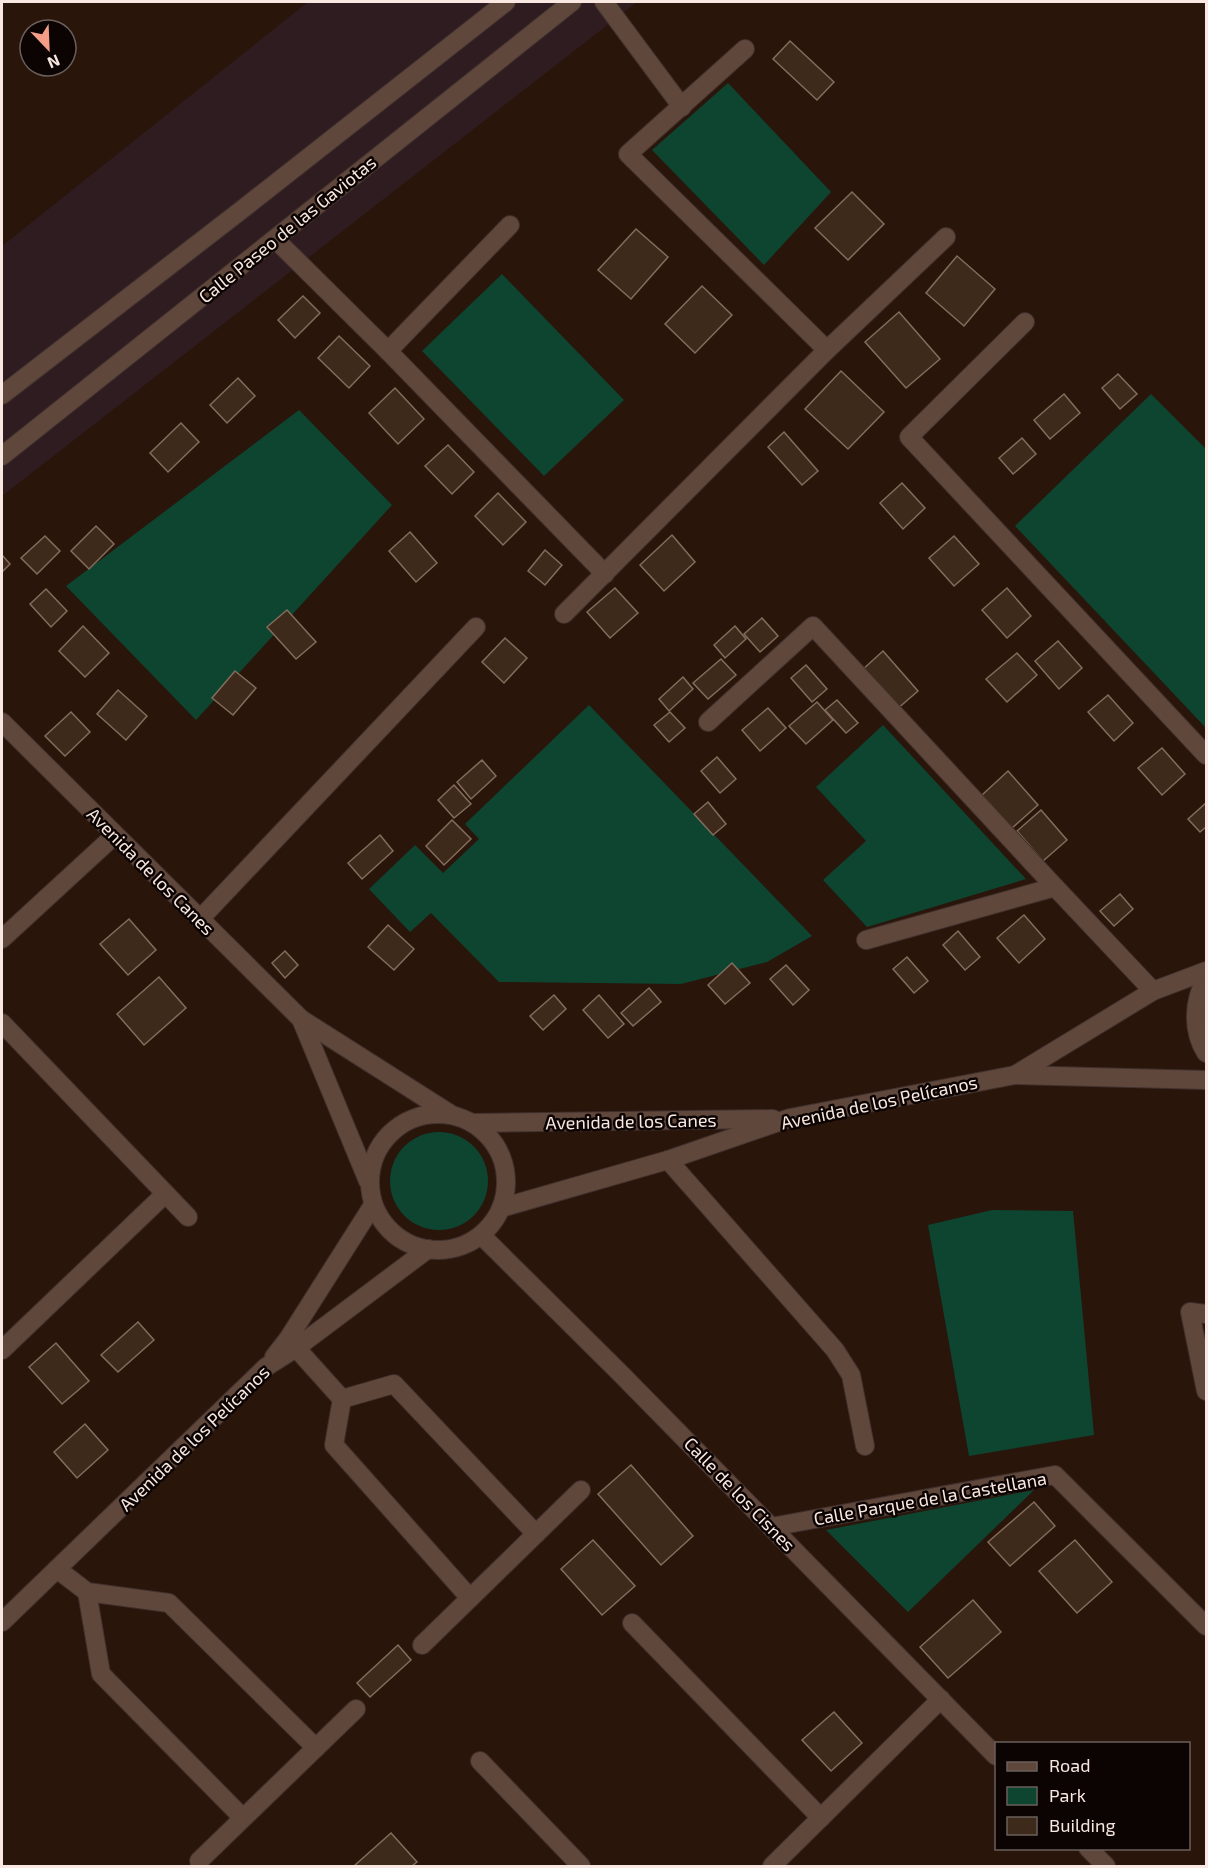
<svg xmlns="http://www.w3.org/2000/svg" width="1208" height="1868" font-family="'Exo 2',sans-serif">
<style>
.commercial{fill:#2f1c20}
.green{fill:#0d4531}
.building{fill:#3e2a1a;stroke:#836c5b;stroke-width:1.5}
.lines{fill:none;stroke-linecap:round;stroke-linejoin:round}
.street-casing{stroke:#40302d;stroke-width:20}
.secondary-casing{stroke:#40302d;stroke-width:20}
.street{stroke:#60473c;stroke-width:18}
.secondary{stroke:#60473c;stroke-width:18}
.labels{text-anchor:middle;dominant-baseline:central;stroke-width:5;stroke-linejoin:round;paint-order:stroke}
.street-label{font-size:18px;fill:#f8e8e1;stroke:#0c0402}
</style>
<rect width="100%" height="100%" fill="#2a150b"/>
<polygon class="commercial" points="308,2 637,2 2,496 2,246"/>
<g class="green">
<polygon points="728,83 831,192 764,265 652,150"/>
<polygon points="502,274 624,400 544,476 422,351"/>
<polygon points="1151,394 1206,449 1206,728 1015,526"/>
<polygon points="299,410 392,505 196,720 66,586"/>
<polygon points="589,705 812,936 767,962 681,984 499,982 431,913 410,932 369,889 415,845 443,873 479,839 465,824"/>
<polygon points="883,725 1026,879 867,927 823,880 866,841 816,787"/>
<circle cx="439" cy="1181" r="49"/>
<polygon points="992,1210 1073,1211 1094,1435 969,1456 928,1225"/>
<polygon points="1034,1490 908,1612 826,1530"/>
</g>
<g class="building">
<polygon points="790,41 834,82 817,100 773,59"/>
<polygon points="852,192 884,224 848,260 815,228"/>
<polygon points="636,229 668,257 631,299 598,270"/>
<polygon points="957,256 995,289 964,326 926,293"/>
<polygon points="702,286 732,315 695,353 665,324"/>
<polygon points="303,296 320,313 295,338 278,320"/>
<polygon points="899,312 940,359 906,388 865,342"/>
<polygon points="339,336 370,366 349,388 318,358"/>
<polygon points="841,371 884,412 848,449 805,409"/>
<polygon points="1118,374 1137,394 1120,409 1102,388"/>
<polygon points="238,378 255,396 227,423 210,405"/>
<polygon points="395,388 424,419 398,444 369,413"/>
<polygon points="1064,394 1080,413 1050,439 1034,420"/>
<polygon points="181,423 199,442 168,472 150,453"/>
<polygon points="784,432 818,471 802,485 768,447"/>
<polygon points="1022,438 1036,454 1013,474 999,458"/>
<polygon points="448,445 474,472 452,494 425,466"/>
<polygon points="902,483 925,508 903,529 880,503"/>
<polygon points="498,493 526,522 503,545 475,516"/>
<polygon points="96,526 114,544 89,569 71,551"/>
<polygon points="410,532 437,563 416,582 389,551"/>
<polygon points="672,535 695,562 664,591 640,565"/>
<polygon points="45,536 60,551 37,574 21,558"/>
<polygon points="954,536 979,564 954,586 929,558"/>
<polygon points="545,550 562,565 545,585 528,571"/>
<polygon points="2,555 10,564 2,572"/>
<polygon points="615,588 638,613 610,638 587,612"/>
<polygon points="1007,588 1031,616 1007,638 982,610"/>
<polygon points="46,589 67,611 51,627 30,604"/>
<polygon points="287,610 316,642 296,659 267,627"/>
<polygon points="762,618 778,636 760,652 744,634"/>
<polygon points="83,626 109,653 85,677 59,651"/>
<polygon points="735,626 746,639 725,658 714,645"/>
<polygon points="505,638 527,658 504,683 482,662"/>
<polygon points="1058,641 1082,668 1059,689 1035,661"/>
<polygon points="883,651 918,691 896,710 861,671"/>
<polygon points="1017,653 1037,675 1007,702 986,679"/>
<polygon points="721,659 736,675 708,699 693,683"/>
<polygon points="806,665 827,689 812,702 791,678"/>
<polygon points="235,671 256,688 233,715 212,698"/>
<polygon points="683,677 693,689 669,711 659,699"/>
<polygon points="118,690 147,716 126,740 97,714"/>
<polygon points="1108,695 1133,723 1114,741 1088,712"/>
<polygon points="837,700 858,723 846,733 825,710"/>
<polygon points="817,702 833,720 806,744 789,726"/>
<polygon points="768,708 786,728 760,751 742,730"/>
<polygon points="71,712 90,732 65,756 45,736"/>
<polygon points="670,712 685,728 669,742 654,725"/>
<polygon points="1162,748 1185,774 1162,795 1138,768"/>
<polygon points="717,757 736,779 720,793 701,771"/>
<polygon points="482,760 496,776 471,799 457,782"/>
<polygon points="1008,771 1038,805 1011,829 982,795"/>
<polygon points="454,785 471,804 454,818 438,800"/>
<polygon points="708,802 726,824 713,835 694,814"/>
<polygon points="1206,803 1206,827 1200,832 1188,819"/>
<polygon points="1041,810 1067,840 1043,861 1017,831"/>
<polygon points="452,820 471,839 444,865 426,846"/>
<polygon points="380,835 393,851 362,879 348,863"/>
<polygon points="1120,894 1133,909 1114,926 1100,911"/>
<polygon points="1024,915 1045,939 1019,963 997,938"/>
<polygon points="129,919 156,950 128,975 100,944"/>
<polygon points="388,925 414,949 394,970 368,947"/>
<polygon points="958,931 980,957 965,970 943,945"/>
<polygon points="285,951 298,965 285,978 272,963"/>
<polygon points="907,957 928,981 914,993 893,969"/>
<polygon points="732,963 750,983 725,1004 708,985"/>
<polygon points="786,965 809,990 793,1005 770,979"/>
<polygon points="159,977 186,1008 144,1045 117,1014"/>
<polygon points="649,988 661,1002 633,1026 621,1013"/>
<polygon points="554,995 566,1009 543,1030 530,1016"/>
<polygon points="599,995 624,1024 608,1038 583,1010"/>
<polygon points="138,1322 154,1340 118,1372 101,1355"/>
<polygon points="56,1343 89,1381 62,1404 29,1367"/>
<polygon points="85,1424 108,1450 77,1478 54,1452"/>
<polygon points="631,1465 693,1536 661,1565 598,1494"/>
<polygon points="1034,1502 1055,1526 1010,1566 988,1542"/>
<polygon points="593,1540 635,1586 602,1615 561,1569"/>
<polygon points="1075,1540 1112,1582 1077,1613 1039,1571"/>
<polygon points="973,1600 1001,1632 948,1678 920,1647"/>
<polygon points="398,1645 411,1660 370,1697 357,1683"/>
<polygon points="834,1712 862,1743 831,1771 802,1740"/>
<polygon points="391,1833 417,1862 412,1866 354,1866"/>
</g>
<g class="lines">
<defs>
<g id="street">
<polyline points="604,2 682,107"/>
<polyline points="745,49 628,154 827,350"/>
<polyline points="275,239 388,351 605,574"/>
<polyline points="1025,322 909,437 1206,755"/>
<polyline points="388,351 510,225"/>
<polyline points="564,614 827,350 946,237"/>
<polyline points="2,722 301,1019 452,1115"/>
<polyline points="708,722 813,626 1055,887"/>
<polyline points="200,919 476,627"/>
<polyline points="2,939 115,835"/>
<polyline points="866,940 1055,887 1153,991"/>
<path d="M1206 979C1193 1001 1192 1031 1206 1053"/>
<polyline points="301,1019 368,1181"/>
<polyline points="2,1023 188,1217"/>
<polyline points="1015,1075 1206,1080"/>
<circle cx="438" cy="1182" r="68"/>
<polyline points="472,1123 773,1119"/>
<polyline points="668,1160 835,1350 851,1375 865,1446"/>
<polyline points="501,1208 668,1160 790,1118 1015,1075 1153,991 1206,971"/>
<polyline points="481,1235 622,1375 996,1756"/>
<polyline points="1206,1314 1190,1312 1206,1391"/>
<polyline points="289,1340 342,1399"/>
<polyline points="2,1350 165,1194"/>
<polyline points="274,1357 288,1339 373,1205"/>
<polyline points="342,1399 394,1384 536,1534"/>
<polyline points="342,1399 334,1445 470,1598"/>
<polyline points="771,1527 1055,1475 1206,1626"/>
<polyline points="57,1569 87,1592 169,1603 316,1748"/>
<polyline points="87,1592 101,1674 243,1818"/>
<polyline points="2,1622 266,1367 296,1348 428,1249"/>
<polyline points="632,1623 821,1818"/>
<polyline points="422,1645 581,1490"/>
<polyline points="480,1761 581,1866"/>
<polyline points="1088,1848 1106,1866"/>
<polyline points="199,1861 356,1709"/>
<polyline points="772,1866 941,1699"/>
</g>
<g id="secondary">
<polyline points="2,395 244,208 506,2"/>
<polyline points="2,456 572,2"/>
</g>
</defs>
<use href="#street" class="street-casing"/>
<use href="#secondary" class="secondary-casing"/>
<use href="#street" class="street"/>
<use href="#secondary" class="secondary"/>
</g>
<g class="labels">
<g class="street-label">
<text transform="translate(287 229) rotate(-39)">Calle Paseo de las Gaviotas</text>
<text transform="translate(151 871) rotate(45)">Avenida de los Canes</text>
<text transform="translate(879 1102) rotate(-12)">Avenida de los Pelícanos</text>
<text transform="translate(631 1121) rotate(-1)">Avenida de los Canes</text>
<text transform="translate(194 1438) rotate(-44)">Avenida de los Pelícanos</text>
<text transform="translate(740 1494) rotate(46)">Calle de los Cisnes</text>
<text transform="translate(930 1498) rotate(-10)">Calle Parque de la Castellana</text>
</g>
</g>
<rect width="1208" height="1868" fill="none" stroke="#f8e8e1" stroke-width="6"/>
<rect x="995" y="1742" width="195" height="108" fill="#0c0402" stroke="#6a5f5b" stroke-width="1.5"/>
<rect x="1007" y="1762" width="30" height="9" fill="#60473c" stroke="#6a5f5b" stroke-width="1.5"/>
<text x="1049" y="1772" font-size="18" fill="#f8e8e1">Road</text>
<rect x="1007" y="1787" width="30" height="18" fill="#0d4531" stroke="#6a5f5b" stroke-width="1.5"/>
<text x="1049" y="1802" font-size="18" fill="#f8e8e1">Park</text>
<rect x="1007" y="1817" width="30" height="18" fill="#3e2a1a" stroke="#6a5f5b" stroke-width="1.5"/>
<text x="1049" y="1832" font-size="18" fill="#f8e8e1">Building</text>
<g transform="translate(48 48) rotate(157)"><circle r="28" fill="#0c0402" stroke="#6a5f5b" stroke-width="1.5"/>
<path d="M0-4.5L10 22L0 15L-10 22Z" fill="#f49e87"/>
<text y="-9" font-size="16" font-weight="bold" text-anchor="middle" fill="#f8e8e1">N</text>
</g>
</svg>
